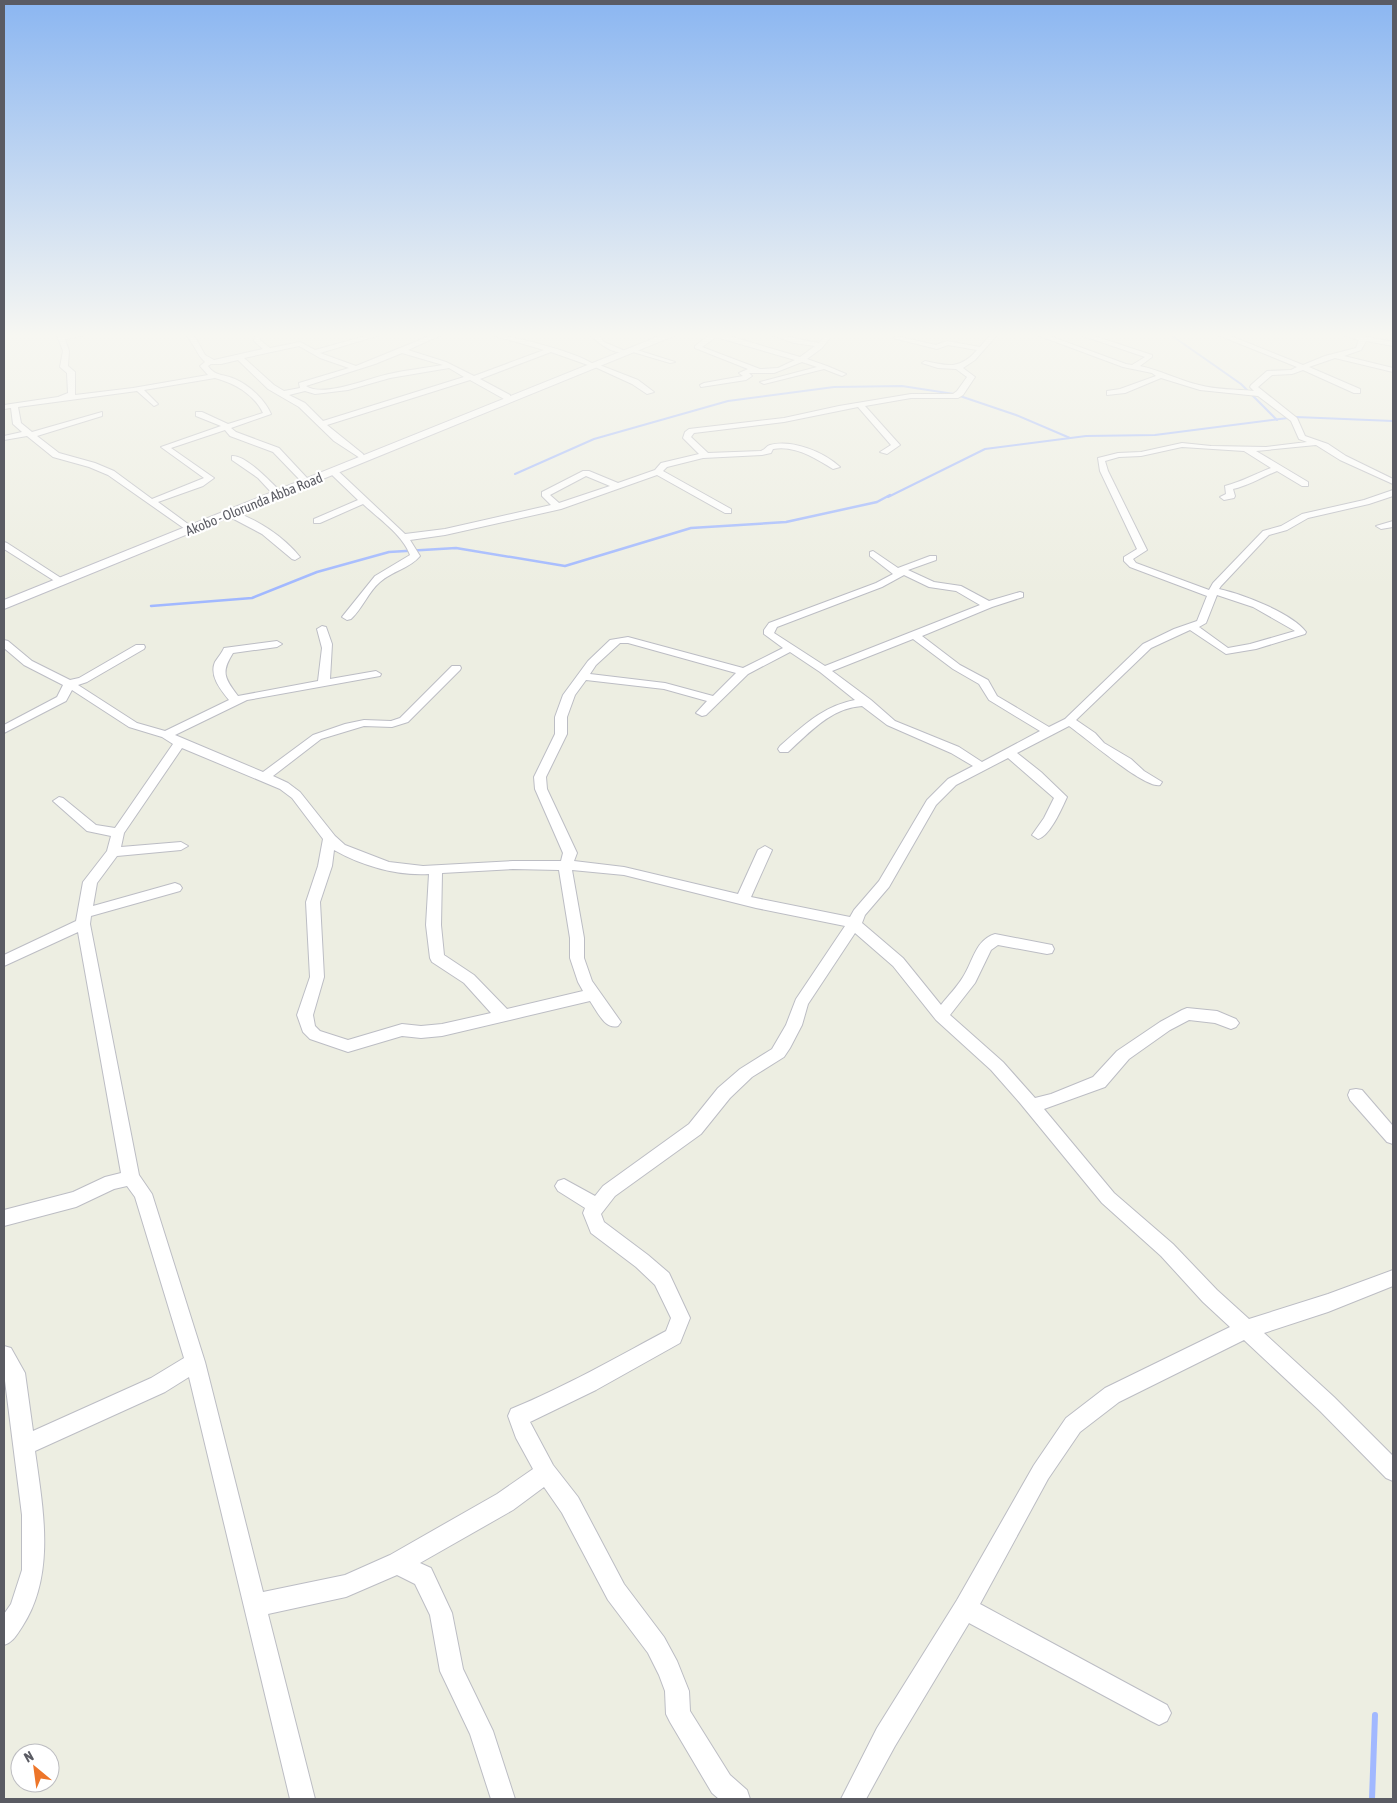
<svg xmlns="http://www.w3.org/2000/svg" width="1397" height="1803" font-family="'Asap Condensed',sans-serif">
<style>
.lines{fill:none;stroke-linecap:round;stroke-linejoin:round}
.stream-far2{stroke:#a1b8ff;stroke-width:2}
.stream-far1{stroke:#a1b8ff;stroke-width:2.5}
.stream{stroke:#a1b8ff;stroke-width:6}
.minor-casing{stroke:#bcbdc4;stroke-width:2}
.secondary-casing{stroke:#bfbfc8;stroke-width:2}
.minor{fill:#fff;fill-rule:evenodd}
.secondary{fill:#fff;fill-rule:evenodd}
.labels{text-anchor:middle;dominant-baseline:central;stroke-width:4.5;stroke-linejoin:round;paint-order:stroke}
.far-street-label{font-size:14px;fill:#5a5b63;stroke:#fff}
</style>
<rect width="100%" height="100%" fill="#edeee2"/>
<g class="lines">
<g class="stream-far2">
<polyline points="1171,335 1241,384 1277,420"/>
<polyline points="515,474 594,439 728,401 834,387 902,386 954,394 1016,415 1070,438"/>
<polyline points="888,497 985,449 1086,436 1155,435 1296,417 1393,421"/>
</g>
<polyline class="stream-far1" points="151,606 252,598 317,572 389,552 456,548 565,566 691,528 786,522 877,502 890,495"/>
<polyline class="stream" points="1372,1799 1375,1715"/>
<defs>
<g id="minor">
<path d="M57 335H86L65 339 69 351 68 366 75 372V395L133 388 208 375 200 366 205 362C196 354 194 342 185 335L195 337 205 355 214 360 263 349 254 341 255 335H261L260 340 270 348 300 342 315 350 369 335H380L320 353 356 366 432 335H441L408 350 446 362 474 376 544 350 492 335C512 335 578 353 593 364L588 365 551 352 480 379 510 395V399H504L470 380 327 425 363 454 364 456 360 458 334 441 299 407 268 389 238 360 221 364H211L208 366C215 377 226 374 237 380 250 386 265 400 271 414L231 428 236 432 279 448 307 478 300 480 273 452 230 436 225 430 171 448 214 478 203 486 158 502 188 524V528L185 529 108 475 89 467 53 457 27 436 4 440V436L22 432 13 424 11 408 4 409V405L58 397 68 393 67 373 60 367 63 351ZM299 346 320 358 349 368 299 383 300 388 284 391 274 385 244 358ZM402 353 443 365C425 368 407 370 389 374 369 378 324 398 306 386L375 364ZM449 368 464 377 323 421 305 403 289 395 305 391 315 394 348 390 390 378ZM215 378C234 383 254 394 263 413L228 424 202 412H196V416L221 426 161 447 204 478 152 499 114 471 95 463 59 453 37 436 102 416V412L32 432 21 423 18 407 137 391 154 406 158 404 144 390Z"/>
<path d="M591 335H598L604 342 625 351C615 356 598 343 591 335Z"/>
<path d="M709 335H726L800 357 815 346 794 343 772 335C788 335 803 341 819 343L825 335H832L822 348 807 359 827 366 846 374 842 376 824 369 764 384 760 382 817 367 802 362 774 373H749L752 376 746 380 701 387 700 385 704 383 743 376 739 373 748 369 695 348V346ZM716 337 795 360 778 368 760 369 702 347Z"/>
<path d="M990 335H997L975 360 963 368 975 377 963 395 958 398H911L865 406 900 445 887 454 880 452 891 445 858 407 784 422 694 433 691 437 708 453 761 451C766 449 766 446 770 445 792 439 824 452 840 467L833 469C815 458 795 445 773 449L771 453 762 455 703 458 667 467 663 471 731 509V513H725L657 475 561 509 445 535 410 540 420 556C409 569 392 571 380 582 368 592 363 608 351 619L347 620 342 617 375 576 410 555C403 535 379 519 363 504L320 523H314V519L358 500 331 474V470H337L405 534 445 529 551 505 542 496V492L583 471H589L618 483 655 470 661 463 699 454 683 438 685 432 689 429 784 418 839 406 911 394H953L957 391 967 377 956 369 938 368 922 363 925 361C948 366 960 370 977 350L948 345 937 349 893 338 896 336 936 345 947 341 980 347ZM586 476 610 486 559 503 550 495Z"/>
<path d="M1037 335H1047L1126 364 1132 365 1145 357 1080 335H1091L1152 355V357L1140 366C1160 370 1178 380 1199 385 1216 390 1236 389 1254 391L1250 387 1251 385 1267 371 1291 370 1297 367 1218 335H1228L1303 365 1325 356 1356 348 1359 340 1342 335H1358L1393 342V346L1366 341 1361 350 1344 356 1393 368V372L1335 358 1309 367 1360 389V393H1354L1303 370 1292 374 1272 375 1258 387 1297 418 1305 436 1328 444 1346 456 1393 479V484L1340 460 1316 445 1256 451 1308 482V486H1302L1277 471C1262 477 1248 486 1233 489L1235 496 1234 498 1224 500 1220 497 1226 494 1225 486C1241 482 1255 474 1271 468L1244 451 1182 447 1141 456 1119 457 1105 461 1108 471 1147 550 1133 559 1136 563 1209 590 1213 583 1263 531 1281 526 1302 514 1364 500 1393 490V496L1369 504 1308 518 1287 530 1269 535 1221 586 1219 589C1242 594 1292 613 1306 632L1305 634 1256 649 1226 654 1190 630 1151 648 1076 720 1095 733 1104 743 1131 759 1144 771 1162 782 1160 785C1145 789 1085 737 1069 726L1017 753 1041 772 1067 797C1062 808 1050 836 1038 839L1032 835 1044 818 1054 798 1008 758 956 785 936 805 889 887 865 915 862 923 903 958 941 1005C948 996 957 987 963 977 973 962 975 940 995 934L1052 945 1054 949 1052 953 1047 954 998 945 991 950 975 983 950 1015 1003 1062 1035 1098 1051 1094 1093 1077 1117 1051 1160 1022 1182 1010 1187 1008 1217 1011 1236 1019 1239 1023 1236 1027 1231 1029 1215 1023 1189 1020 1170 1030 1129 1059 1105 1087 1044 1109 1114 1193 1173 1244 1217 1290 1249 1319 1328 1294 1393 1270V1286L1328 1312 1264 1333 1334 1397 1393 1456V1481L1386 1478 1320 1411 1244 1340 1119 1402 1080 1432 1048 1479 980 1604 1167 1705 1171 1713 1167 1721 1159 1725 1151 1721 969 1623 895 1746 866 1799H841L877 1728 957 1600 1034 1465 1066 1418 1105 1388 1230 1327 1203 1302 1161 1256 1102 1203 1020 1103 991 1070 936 1020 893 966 855 933 808 1004 802 1025 790 1048 784 1057 752 1077 730 1098 701 1134 615 1196 601 1214 604 1222 648 1255 669 1273 690 1318 680 1343 596 1390 530 1422 553 1465 578 1497 624 1584 664 1637 677 1661 689 1691 690 1711 730 1775 747 1790 750 1799H719L712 1793 670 1722 666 1714 665 1691 659 1675 648 1653 608 1600 562 1513 544 1487 513 1510 420 1563 431 1568 452 1613 463 1669 493 1731 515 1799H491L470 1734 440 1671 430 1615 415 1584 397 1575 346 1597 268 1614 315 1799H290L189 1377 165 1392 35 1451C43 1509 56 1575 22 1627 16 1636 13 1642 4 1645V1614L11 1604 22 1570V1515L4 1373V1346L11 1348 25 1373 33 1431 151 1378 184 1358 135 1197 127 1186 114 1189 76 1207 4 1226V1210L73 1192 105 1177 121 1173 78 932 4 966V955L76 921 83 882 107 851 111 836 87 831 53 801 59 797 63 798 96 825 115 828 173 744 162 737 129 727 72 690 66 701 4 733V725L57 697 63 685 24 665 4 648V640L8 641 32 661 70 680 79 678 136 645H144L145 647 144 649 87 682 78 685 137 723 165 731 229 700C221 690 209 676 215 662 218 657 222 653 224 648L277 641 282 644 277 647 233 653C221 672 224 678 238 696L318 681 322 648 317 629 322 626 326 627 332 644 330 679 376 671 381 674 380 676 247 700 175 735 263 772 313 735 345 724 364 720 391 721 400 718 452 666H460L461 668 460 670 408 722 392 727 364 726 321 739 273 776 288 783 300 792 335 836 345 845 389 862 423 866 513 861H561L563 853 535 789 534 777 555 734V717L563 695 588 661 610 640 628 637 743 668 783 648 764 634V630L769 623 876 583 893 574 870 556V552L873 551 898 568 930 556H936V560L908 570 934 582 961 586 989 601 1020 592 1023 593V597L992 607 922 636 960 665 988 680 997 696 1049 727 1065 719 1143 644 1174 629 1197 621 1207 596 1130 567 1124 561V557L1137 549 1100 471 1098 458 1118 453 1141 452 1182 443 1211 446 1266 447 1307 442 1299 439 1291 421 1258 396 1200 390 1161 378 1125 393 1107 395V391L1120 389 1156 376 1152 373 1123 367ZM904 575 929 587 956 591 980 605 825 666 774 633 777 627 882 587ZM1217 595 1253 607 1295 631 1250 644 1228 648 1199 627 1206 623ZM913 639 953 669 979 684 989 700 1040 731 982 762 959 747 895 721 871 700 832 671ZM620 643H628L736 673 713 696 665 683 590 674 596 665ZM790 652 820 672 855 700C823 706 803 726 780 746L778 749 780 752H788C810 732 831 708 862 706L887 725 951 753 973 766 948 779 927 800 879 881 854 910 850 917 751 897 772 850 765 846 758 850 738 894 624 867 574 861 577 853 547 789 546 777 567 734V717L575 695 586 680 664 689 707 701 696 713 702 716 706 715 748 674ZM182 748 280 789 292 798 323 839 318 866 306 902 310 977 297 1015 303 1032 310 1039 348 1052 402 1036 421 1038 442 1036 590 1001C597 1011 605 1030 618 1026L621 1022 592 981 584 958V938L572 870 624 875 756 908 845 926 796 999 786 1025 772 1049 740 1069 718 1088 689 1124 603 1186 595 1196 564 1179 558 1181 555 1186 558 1191 585 1208 583 1213 591 1233 636 1267 655 1285 671 1318 666 1331C615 1358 565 1387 511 1409L508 1416 516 1438 533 1469 497 1494 390 1555 345 1575 263 1592 205 1362 152 1194 139 1175 90 924 91 916 180 891 182 888 180 885 175 883 93 906 97 883 117 856 181 850 188 846 181 842 121 847 124 833ZM334 850C362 866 397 876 429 874L426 925 430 958 432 962 464 983 491 1013 442 1024 421 1026 402 1024 348 1040 320 1031 315 1026 313 1015 324 977 320 902 332 866ZM513 869 559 870 570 938V958L578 982 583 991 507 1009 474 975 444 955 441 925 442 873Z"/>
<polygon points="633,350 637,350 675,362 670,363 633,352"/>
<polygon points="597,364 638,380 654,392 647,394 632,384 595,367 593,366"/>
<path d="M232 456C245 455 268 479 277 488V492H271L258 478 232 460Z"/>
<path d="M231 511C256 518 284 537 300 557L295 560 292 559 262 534 228 516 227 514Z"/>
<polygon points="1393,521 1393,527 1381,529 1376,526"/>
<polygon points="4,542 7,543 61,578 56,581 53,580 4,549"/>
<polygon points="1356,1089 1362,1090 1393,1126 1393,1144 1387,1142 1350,1100 1348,1095 1350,1090"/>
</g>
<polygon id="secondary" points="662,335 676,335 4,609 4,600"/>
</defs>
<use href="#minor" class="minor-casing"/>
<use href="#secondary" class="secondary-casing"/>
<use href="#minor" class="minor"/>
<use href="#secondary" class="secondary"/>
</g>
<linearGradient id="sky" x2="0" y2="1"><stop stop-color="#8bb6f1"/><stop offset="0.57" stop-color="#f7f7f2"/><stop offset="1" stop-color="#f7f7f2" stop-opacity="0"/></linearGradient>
<rect width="1397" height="588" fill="url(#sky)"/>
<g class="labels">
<g class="far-street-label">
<text transform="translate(254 504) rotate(-22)">Akobo - Olorunda Abba Road</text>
</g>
</g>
<rect width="1397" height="1803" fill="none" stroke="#5a5b63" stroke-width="10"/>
<g transform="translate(35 1768) rotate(331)"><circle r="24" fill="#ffffff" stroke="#bdbdc1"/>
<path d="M0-4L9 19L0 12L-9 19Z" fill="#ed7529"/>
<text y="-8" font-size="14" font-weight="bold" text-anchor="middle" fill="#5a5b63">N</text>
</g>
</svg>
